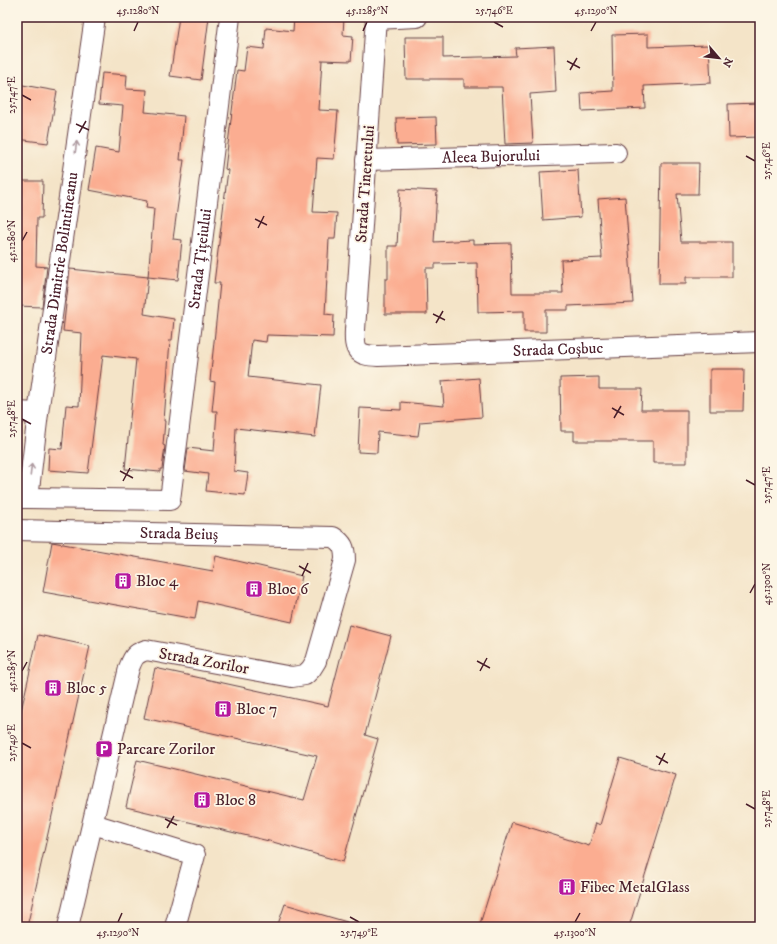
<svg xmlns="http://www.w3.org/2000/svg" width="777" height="944" font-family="'IM FELL DW Pica',serif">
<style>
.building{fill:#fbad91}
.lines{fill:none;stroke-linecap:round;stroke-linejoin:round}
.minor-casing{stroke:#643d43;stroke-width:22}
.minor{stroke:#fff;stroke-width:20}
.oneway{stroke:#ae9aa0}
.ticks{fill:none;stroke:#4a1f2b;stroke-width:1.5}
.labels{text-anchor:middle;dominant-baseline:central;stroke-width:3.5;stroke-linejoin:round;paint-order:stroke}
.street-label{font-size:16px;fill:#4a1f2b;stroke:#fcf5e5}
.poi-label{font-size:16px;fill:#4a1f2b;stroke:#fcf5e5;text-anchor:start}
.neatline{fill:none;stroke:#4a1f2b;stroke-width:1.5}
.ticks-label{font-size:10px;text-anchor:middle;fill:#4a1f2b}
</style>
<rect width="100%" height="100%" fill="#fcf5e5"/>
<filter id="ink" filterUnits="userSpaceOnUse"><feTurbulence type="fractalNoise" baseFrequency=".025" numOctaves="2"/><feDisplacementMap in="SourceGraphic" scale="8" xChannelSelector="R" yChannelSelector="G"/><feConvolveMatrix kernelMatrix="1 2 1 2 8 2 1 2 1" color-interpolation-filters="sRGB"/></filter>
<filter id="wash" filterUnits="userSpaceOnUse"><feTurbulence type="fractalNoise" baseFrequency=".012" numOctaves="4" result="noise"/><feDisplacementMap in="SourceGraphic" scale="16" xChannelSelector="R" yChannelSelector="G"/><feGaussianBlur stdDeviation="0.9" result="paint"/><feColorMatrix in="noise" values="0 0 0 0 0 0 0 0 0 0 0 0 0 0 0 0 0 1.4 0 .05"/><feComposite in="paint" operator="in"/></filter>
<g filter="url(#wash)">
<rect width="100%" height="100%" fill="#f4e4c8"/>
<g id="blocks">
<g class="building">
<polygon points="179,17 209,17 201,80 170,76"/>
<polygon points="294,17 344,17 343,35 353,36 351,61 322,60 319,110 338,111 334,159 317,158 313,212 337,213 335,239 329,239 325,314 334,315 333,337 267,335 266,342 252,340 248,377 321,385 315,437 236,428 234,471 248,473 245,495 206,491 208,474 185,471 188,448 214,451 217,411 212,411 215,382 210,381 220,283 214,283 228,170 225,169 237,70 244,71 247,47 264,49 266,28 293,31"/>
<polygon points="648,34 648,47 709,45 711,83 644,86 645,108 582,111 581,93 613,91 612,35"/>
<polygon points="405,37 443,37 443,58 516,56 515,48 554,46 556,92 530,94 533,143 505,144 502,87 464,87 464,79 406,79"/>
<polygon points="102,73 127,75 126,89 147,90 145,112 184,116 180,160 184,160 173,239 182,240 178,280 148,277 154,209 146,208 147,201 89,190 96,148 119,152 123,106 99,104"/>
<polygon points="17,84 57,91 48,143 17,139"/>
<polygon points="760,103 760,137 729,138 728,104"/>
<polygon points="436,117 437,144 397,145 396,118"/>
<polygon points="661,163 699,163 698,194 677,194 681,242 732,242 732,277 686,277 686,284 659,284"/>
<polygon points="578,170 581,217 543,220 540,172"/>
<polygon points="17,181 43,181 42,218 37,218 36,266 47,267 42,307 17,306"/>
<polygon points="400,189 437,191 434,242 473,240 473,244 511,243 512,293 563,293 561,260 602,258 598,199 625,197 633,303 568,306 568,310 546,310 546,332 524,332 524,311 478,312 477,263 435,264 435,268 426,268 427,314 385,314 385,279 388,279 388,246 397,246"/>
<polygon points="70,269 148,277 144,314 174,319 172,340 170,340 164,421 165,421 163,445 165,446 162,469 160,469 160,472 125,469 136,359 103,355 88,473 48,470 49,448 62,449 66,405 79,406 82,333 63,331"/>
<polygon points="710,369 744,369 743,411 710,411"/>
<polygon points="599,377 599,389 642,389 641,410 687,410 687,463 653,463 653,441 574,441 574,431 561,431 560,378"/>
<polygon points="479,378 482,417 420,422 418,436 378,432 377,453 358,452 360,408 401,410 401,402 444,406 442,381"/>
<polygon points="52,542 213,571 216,556 302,576 292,622 198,601 195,619 43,592"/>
<polygon points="349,625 391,636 365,735 378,739 343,862 273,842 126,807 137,760 304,800 317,756 144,718 155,668 328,706"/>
<polygon points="38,635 90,646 27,927 17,927 17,729"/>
<polygon points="620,758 676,775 629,927 479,927 512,822 589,846 596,823 600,825"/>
<polygon points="285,904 347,922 347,927 277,927"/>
</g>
</g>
</g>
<g filter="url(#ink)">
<use href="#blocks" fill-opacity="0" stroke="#643d43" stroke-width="1"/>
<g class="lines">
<defs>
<g id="minor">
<path id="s1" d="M376 17 355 330C354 351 357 355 378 356L760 342"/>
<polyline points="376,19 417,17"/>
<path id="s2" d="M366 160 616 153"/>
<polyline points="17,412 38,413"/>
<path id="s3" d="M17 498H28L38 413 95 17"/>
<path id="s4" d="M28 498 170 500 230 17"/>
<path id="s5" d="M17 530 333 537C343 543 345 548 345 560L316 661 311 669 305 675 292 677 146 650C134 654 133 658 129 668L68 927"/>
<polyline points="93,824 195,855 175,927"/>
</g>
</defs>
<use href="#minor" class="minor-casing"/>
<use href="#minor" class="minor"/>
</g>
<defs><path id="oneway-shaft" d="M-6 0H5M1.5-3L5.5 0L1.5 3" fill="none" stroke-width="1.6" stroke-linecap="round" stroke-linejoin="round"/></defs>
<g class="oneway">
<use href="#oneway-shaft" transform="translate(76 147) rotate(-82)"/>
<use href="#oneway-shaft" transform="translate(31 470) rotate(-83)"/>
</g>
</g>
<path class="ticks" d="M494 22 503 27M134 31 138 22M363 31 367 22M591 31 596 22M567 61 580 68M570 70 577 58M22 95 31 100M76 124 89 130M79 133 86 121M746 156 755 161M255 219 267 225M258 228 264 216M22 241 27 232M433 314 445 320M436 323 443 311M612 408 624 415M614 418 621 406M22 419 31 424M120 471 133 478M746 480 755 485M123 481 130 468M299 566 311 573M302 576 308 563M750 593 755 584M477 661 490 668M22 671 27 662M480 671 487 658M22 743 31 748M656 756 668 763M659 765 665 753M746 804 755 809M165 819 177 825M167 828 174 816M350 917 359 922M118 922 122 913M575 922 580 913"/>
<defs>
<symbol id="building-square" viewBox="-11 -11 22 22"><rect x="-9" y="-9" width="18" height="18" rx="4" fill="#b5179e" stroke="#fcf5e5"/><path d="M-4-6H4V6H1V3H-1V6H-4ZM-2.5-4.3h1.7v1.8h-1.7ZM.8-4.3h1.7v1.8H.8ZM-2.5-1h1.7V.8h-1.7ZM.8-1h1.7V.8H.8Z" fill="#fff"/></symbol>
<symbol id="parking-square" viewBox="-11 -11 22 22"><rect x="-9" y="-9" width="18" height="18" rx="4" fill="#b5179e" stroke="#fcf5e5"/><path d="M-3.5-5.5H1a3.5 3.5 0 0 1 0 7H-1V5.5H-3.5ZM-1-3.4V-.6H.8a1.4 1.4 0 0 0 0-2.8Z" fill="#fff"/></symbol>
</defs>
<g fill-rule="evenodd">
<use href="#building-square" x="113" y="571" width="20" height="20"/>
<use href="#building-square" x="244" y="579" width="20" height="20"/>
<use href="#building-square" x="43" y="678" width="20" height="20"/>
<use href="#building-square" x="213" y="699" width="20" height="20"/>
<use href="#parking-square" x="94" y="739" width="20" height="20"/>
<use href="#building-square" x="192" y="790" width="20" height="20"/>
<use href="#building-square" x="557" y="877" width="20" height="20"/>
</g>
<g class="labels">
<g class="street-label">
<text stroke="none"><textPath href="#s2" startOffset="125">Aleea Bujorului</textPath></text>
<text transform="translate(365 184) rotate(-86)">Strada Tineretului</text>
<text stroke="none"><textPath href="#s4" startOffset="385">Strada Țițeiului</textPath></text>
<text stroke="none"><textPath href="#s3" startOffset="248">Strada Dimitrie Bolintineanu</textPath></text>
<text stroke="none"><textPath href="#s1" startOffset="536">Strada Coșbuc</textPath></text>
<text stroke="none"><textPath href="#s5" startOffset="162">Strada Beiuș</textPath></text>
<text transform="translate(204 661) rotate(10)">Strada Zorilor</text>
</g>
<g class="poi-label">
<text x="136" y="581">Bloc 4</text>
<text x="267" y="589">Bloc 6</text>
<text x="66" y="688">Bloc 5</text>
<text x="236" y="709">Bloc 7</text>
<text x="117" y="749">Parcare Zorilor</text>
<text x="215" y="800">Bloc 8</text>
<text x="580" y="887">Fibec MetalGlass</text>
</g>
</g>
<rect width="777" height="944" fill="none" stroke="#fcf5e5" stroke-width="44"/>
<g transform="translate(719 58) rotate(118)" stroke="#fcf5e5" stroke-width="3" paint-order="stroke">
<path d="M0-3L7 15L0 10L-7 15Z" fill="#4a1f2b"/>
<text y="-6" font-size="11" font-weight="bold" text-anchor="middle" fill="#4a1f2b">N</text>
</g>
<rect x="22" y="22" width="733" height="900" class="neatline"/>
<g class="ticks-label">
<text x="138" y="14">45.1280°N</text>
<text x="367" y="14">45.1285°N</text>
<text x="494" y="14">25.746°E</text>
<text x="596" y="14">45.1290°N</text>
<text transform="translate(11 95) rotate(-90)" y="4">25.747°E</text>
<text transform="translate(766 161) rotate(-90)" y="4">25.746°E</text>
<text transform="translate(11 241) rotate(-90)" y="4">45.1280°N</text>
<text transform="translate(11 419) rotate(-90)" y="4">25.748°E</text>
<text transform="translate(766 485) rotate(-90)" y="4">25.747°E</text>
<text transform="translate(766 584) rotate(-90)" y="4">45.1300°N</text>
<text transform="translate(11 671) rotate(-90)" y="4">45.1285°N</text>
<text transform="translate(11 743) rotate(-90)" y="4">25.749°E</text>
<text transform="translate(766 809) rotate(-90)" y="4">25.748°E</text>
<text x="118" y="936">45.1290°N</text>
<text x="359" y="936">25.749°E</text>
<text x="575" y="936">45.1300°N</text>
</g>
</svg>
